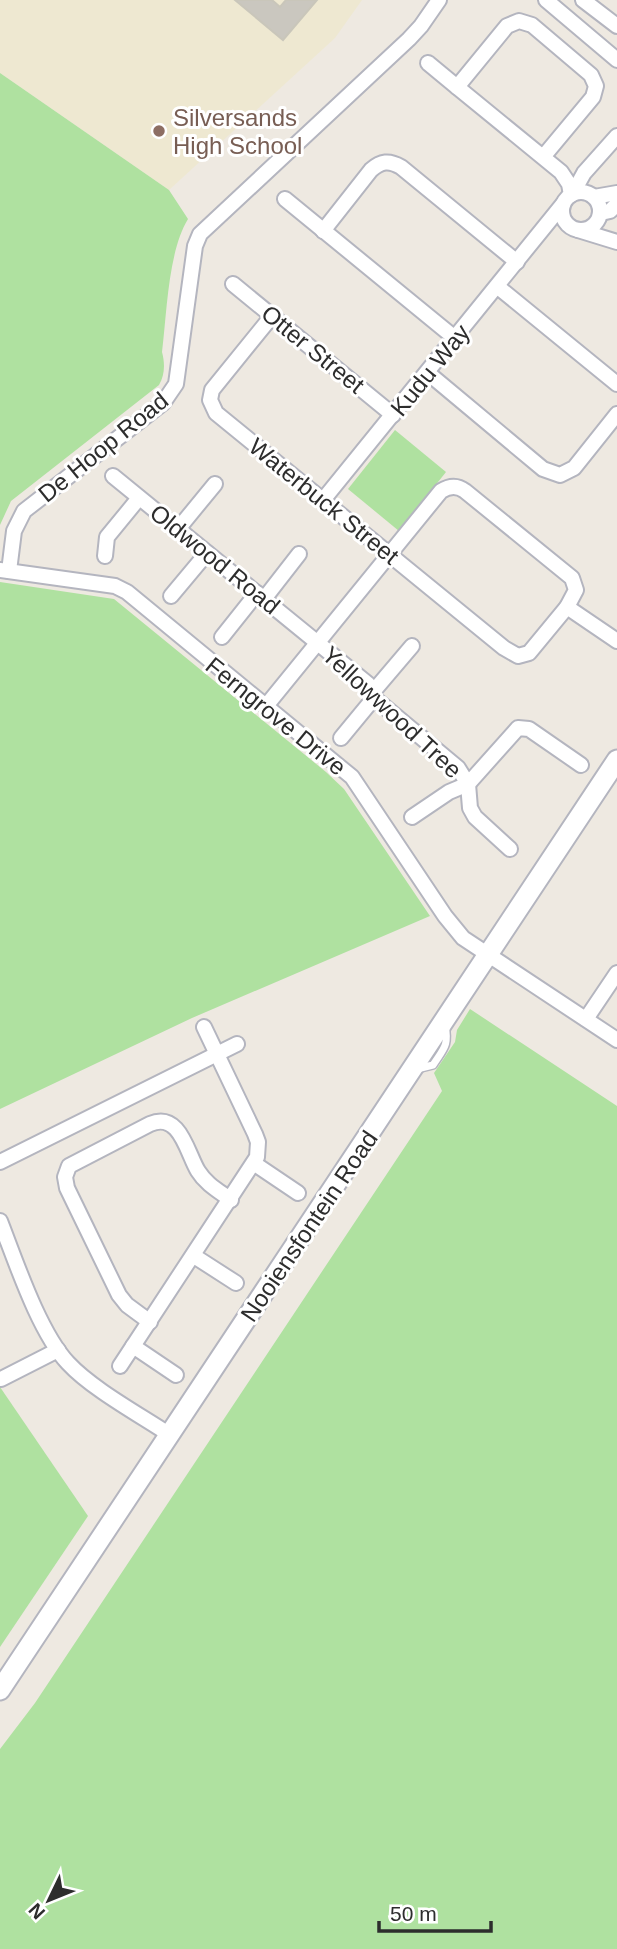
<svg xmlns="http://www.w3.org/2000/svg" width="617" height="1949" font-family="Helvetica,sans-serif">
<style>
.education{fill:#eee8d1}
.green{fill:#afe1a0}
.building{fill:#cac7bf;stroke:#c9c6ba;stroke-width:2}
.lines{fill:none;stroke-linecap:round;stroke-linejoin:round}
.lane-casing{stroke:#b4b5bf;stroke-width:10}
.street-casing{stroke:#b4b5bf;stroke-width:18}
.secondary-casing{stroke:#b4b5bf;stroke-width:23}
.lane{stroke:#fff;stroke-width:7}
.street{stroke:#fff;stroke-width:14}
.secondary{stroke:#fff;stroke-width:19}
.education-dot{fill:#8d6e63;stroke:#fff;stroke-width:2.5}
.labels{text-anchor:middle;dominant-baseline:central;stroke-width:6;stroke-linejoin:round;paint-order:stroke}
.education-label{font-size:24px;fill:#785e54;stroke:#fff;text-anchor:start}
.street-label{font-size:24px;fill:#2d2d2d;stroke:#fff}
</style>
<rect width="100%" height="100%" fill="#eee9e1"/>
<polygon class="education" points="0,0 362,0 335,38 169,190 0,73"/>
<g class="green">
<path d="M0 73 169 190 188 219C168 252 167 312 162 352 165 363 165 375 159 385L11 501 0 525Z"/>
<polygon points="395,430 446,472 399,531 348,489"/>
<polygon points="0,582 114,599 326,772 344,789 430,916 192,1018 0,1109"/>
<polygon points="470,1009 617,1106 617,1949 0,1949 0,1749 35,1703 442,1091 434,1073 455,1042 457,1030"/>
<polygon points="0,1387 88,1516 0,1647"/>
</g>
<polygon class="building" points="235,0 272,0 280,7 286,0 317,0 283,40"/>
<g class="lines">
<defs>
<path id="lane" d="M417 1069 433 1065C444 1048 449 1046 445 1025"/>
<g id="street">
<polyline points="546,0 617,60"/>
<polyline points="583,0 617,26"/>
<polyline points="428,63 457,87"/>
<polyline points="543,157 593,97 596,86 591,75 532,25 519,21 507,26 457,87 561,172 569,184 571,195"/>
<circle cx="581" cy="211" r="19"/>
<polyline points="573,193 584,173 617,136"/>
<polyline points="594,197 617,193"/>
<polyline points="285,199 456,339"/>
<polyline points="601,213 610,211 617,204"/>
<polyline points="578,230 617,242"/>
<path d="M323 231 371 170C381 161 389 160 401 167L517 262"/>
<polyline points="233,284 393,415"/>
<polyline points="498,287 617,384"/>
<polyline points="428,373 543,469 560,475 574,468 617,414"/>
<polyline points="113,476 368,684 374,698 458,768 468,784 470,808 475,817 510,849"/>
<polyline points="323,500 563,204"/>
<polyline points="178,529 215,484"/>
<polyline points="105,556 107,537 139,498"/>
<polyline points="0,570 115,586 127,592 352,777 445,916 463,938 617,1040"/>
<polyline points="9,571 14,531 24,511 163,403 176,384 195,246 200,234 409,39 421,26 439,0"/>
<polyline points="171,596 207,553"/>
<polyline points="264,599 299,554"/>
<polyline points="567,607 617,641"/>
<polyline points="222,637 257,593"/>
<polyline points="372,693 412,646"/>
<path d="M266 706 441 491C449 486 457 485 465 491L572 578 576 590 567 607 529 653 518 656 504 648C408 570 312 491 216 413L210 400 212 390 272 316"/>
<polyline points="341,738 374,698"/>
<polyline points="412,817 449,792 468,784 518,728 529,729 581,765"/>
<polyline points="586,1019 617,973"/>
<polyline points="0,1162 237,1044"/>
<polyline points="255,1164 298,1193"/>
<path d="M0 1221C16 1262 39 1332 68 1363 92 1389 140 1415 170 1435"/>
<polyline points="194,1256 236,1283"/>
<path d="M150 1322 127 1305 119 1295 67 1188 65 1177 69 1166 150 1124C180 1111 187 1153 198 1171 206 1184 219 1191 231 1200"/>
<polyline points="133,1346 176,1375"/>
<polyline points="120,1366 257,1157 258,1142 255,1134 204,1027"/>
<polyline points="1,1379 58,1350"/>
</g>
<polyline id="secondary" points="0,1690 617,760"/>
</defs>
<use href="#lane" class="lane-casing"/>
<use href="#street" class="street-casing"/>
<use href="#secondary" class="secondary-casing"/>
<use href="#lane" class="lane"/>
<use href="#street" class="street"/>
<use href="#secondary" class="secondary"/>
</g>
<circle class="education-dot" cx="159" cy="131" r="7"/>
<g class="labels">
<g class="education-label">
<text x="173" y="117">Silversands<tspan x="173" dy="28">High School</tspan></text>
</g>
<g class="street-label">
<text transform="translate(313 349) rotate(39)">Otter Street</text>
<text transform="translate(430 370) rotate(-51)">Kudu Way</text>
<text transform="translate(103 447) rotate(-39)">De Hoop Road</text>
<text transform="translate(324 501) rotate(39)">Waterbuck Street</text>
<text transform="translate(215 559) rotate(39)">Oldwood Road</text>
<text transform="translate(392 712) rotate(43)">Yellowwood Tree</text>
<text transform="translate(276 716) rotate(39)">Ferngrove Drive</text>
<text transform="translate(309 1226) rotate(-56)">Nooiensfontein Road</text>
</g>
</g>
<g transform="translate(49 1900) rotate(227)" stroke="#ffffff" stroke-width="5" paint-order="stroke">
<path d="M0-5L12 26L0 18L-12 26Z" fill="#2d2d2d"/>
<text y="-10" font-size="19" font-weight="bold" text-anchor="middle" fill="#2d2d2d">N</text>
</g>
<path d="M379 1921v10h112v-10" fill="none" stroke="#2d2d2d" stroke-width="3.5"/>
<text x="390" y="1921" font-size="21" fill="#2d2d2d" stroke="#ffffff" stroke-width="5" paint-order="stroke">50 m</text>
</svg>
